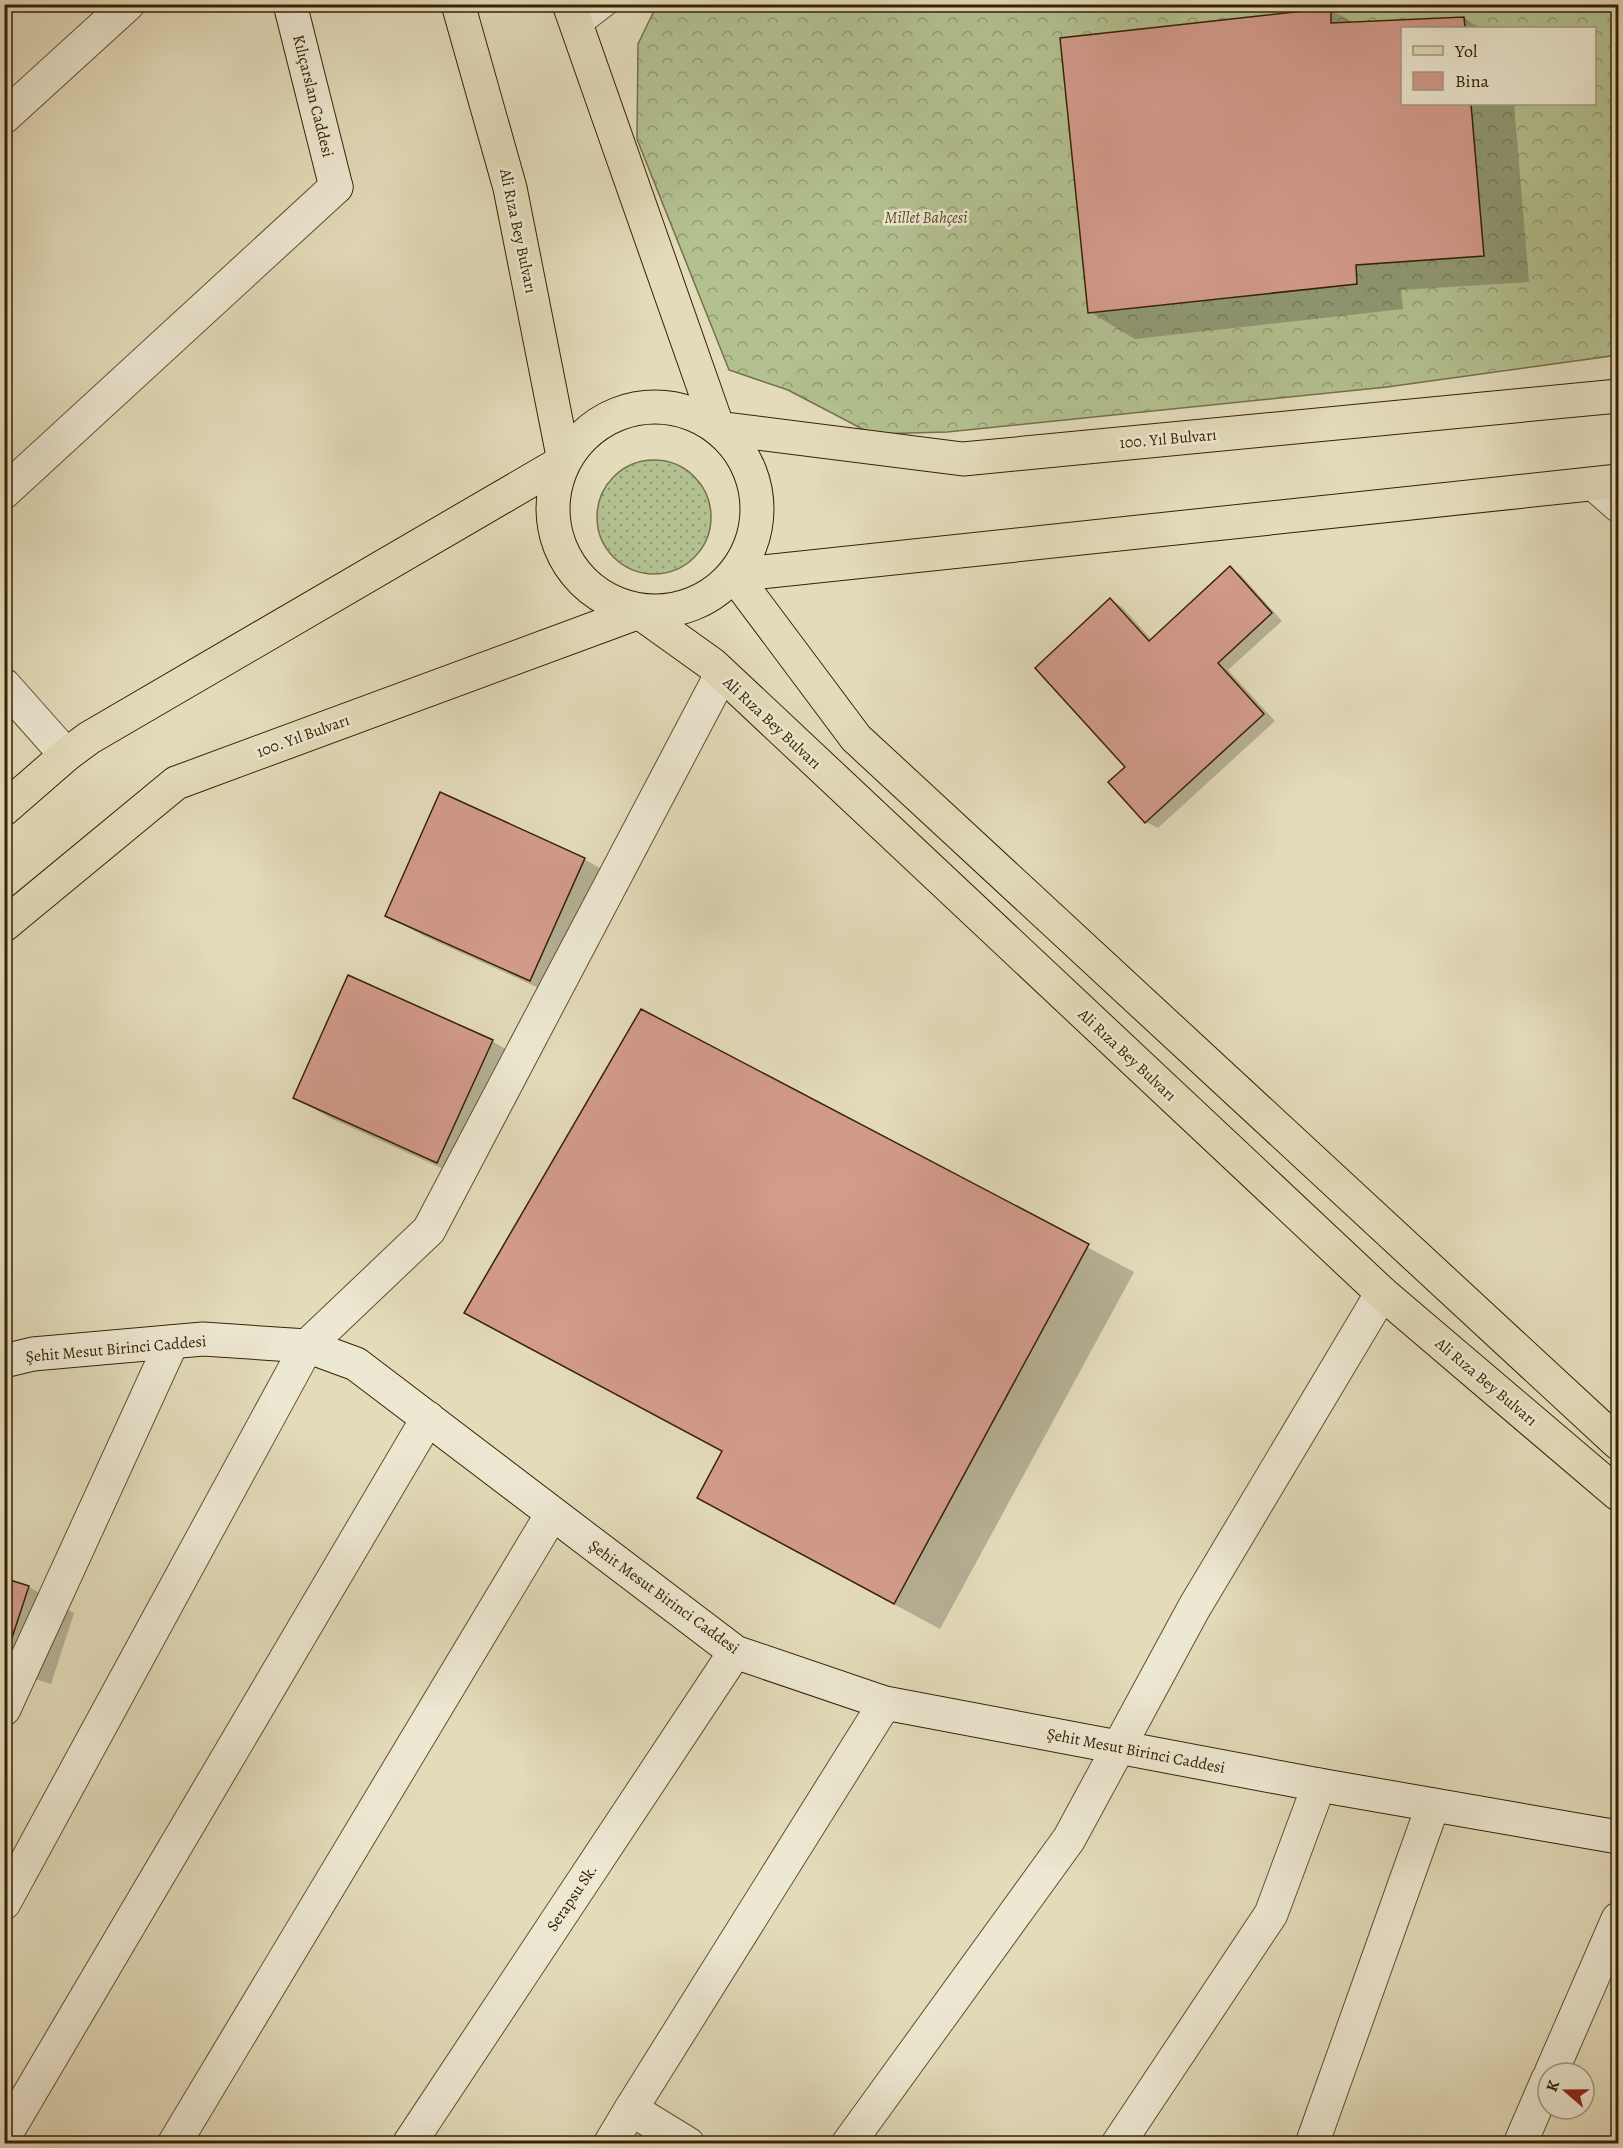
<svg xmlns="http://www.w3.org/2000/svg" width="1623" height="2148" font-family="Alegreya,serif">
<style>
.grass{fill:url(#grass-dots);stroke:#757148;stroke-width:1.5}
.forest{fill:url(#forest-crowns);stroke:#757148;stroke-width:1.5;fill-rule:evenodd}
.shadow{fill:#0003}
.building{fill:#d39b8c;stroke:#372201;stroke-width:1.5}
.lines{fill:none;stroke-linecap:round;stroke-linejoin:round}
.lane-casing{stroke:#62502f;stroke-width:23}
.street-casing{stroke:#62502f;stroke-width:35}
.secondary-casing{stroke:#372201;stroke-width:35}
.primary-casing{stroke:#372201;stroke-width:35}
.lane{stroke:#ede8d2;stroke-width:21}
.street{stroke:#ede8d2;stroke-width:33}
.secondary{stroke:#ede8d2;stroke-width:33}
.primary{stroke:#e3dbba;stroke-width:33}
.labels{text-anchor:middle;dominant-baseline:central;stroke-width:5;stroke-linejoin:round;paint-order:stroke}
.street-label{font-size:16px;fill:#372201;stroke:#ede8d2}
.park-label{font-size:16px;font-style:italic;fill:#564a25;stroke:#ede8d2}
</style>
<defs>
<pattern id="grass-dots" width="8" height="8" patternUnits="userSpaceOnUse" patternTransform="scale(1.5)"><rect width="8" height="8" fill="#b3c090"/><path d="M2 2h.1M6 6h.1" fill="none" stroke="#929c73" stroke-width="1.8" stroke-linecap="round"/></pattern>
<pattern id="forest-crowns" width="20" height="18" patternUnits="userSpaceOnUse" patternTransform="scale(1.5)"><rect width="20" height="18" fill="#b3c090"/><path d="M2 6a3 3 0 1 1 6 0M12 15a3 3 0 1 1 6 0" fill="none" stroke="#929c73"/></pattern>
</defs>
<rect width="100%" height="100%" fill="#e3dbba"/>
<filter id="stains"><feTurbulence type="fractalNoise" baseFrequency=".00333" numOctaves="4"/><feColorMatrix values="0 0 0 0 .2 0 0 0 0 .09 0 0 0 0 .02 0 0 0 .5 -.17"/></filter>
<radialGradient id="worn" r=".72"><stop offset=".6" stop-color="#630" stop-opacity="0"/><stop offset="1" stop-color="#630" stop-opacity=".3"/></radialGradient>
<circle class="grass" cx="654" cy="517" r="57"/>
<path class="forest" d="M657 5H1618V355L1387 387 947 432 872 434 788 390 729 370 637 139 638 44ZM1402 28H1594V104H1402Z"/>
<g class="shadow">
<polygon points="1331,10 1354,23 1463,18 1481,28 1402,28 1402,104 1514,104 1529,282 1401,290 1403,309 1135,339 1090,312"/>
<polygon points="1230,568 1241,575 1282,621 1228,670 1275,721 1158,828 1146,822 1110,782 1127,767 1111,600 1122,607 1152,640"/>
<polygon points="584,859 619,879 565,1000 422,935 387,915"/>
<polygon points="349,977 492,1041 527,1062 472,1182 330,1118 295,1097"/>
<polygon points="642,1011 1134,1272 940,1629 745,1524 723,1452 466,1312"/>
<polygon points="4,1579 29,1587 74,1613 51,1684 4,1669"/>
</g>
<g class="building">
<polygon points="1331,8 1331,23 1464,17 1465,28 1402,28 1402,104 1471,104 1484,256 1356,265 1357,284 1088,313 1060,38"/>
<polygon points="1230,566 1272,613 1218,663 1264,714 1145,823 1108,782 1125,767 1035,668 1110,598 1149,641"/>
<polygon points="440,792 585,858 530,981 385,916"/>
<polygon points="348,975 493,1040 437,1163 293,1098"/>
<polygon points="641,1009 1089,1244 894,1604 697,1498 722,1451 464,1313"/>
<polygon points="4,1578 29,1586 5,1659 4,1659"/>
</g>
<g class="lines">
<defs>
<polyline id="lane" points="577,28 608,4"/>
<g id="street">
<polyline points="4,117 128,4"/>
<polyline points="1594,484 1618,505"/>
<polyline points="4,492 336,187"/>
<polyline points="4,685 66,755"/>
<polyline points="4,1709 172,1342"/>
<polyline points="4,1903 307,1346 429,1230 721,675"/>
<polyline points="1551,2073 1618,1919"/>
<polyline points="4,2137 428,1418"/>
<polyline points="174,2144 552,1514"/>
<polyline points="409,2144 735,1652"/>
<polyline points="610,2144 631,2109"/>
<polyline points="688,2144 631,2109 885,1703"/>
<polyline points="848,2144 1069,1839 1194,1608 1382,1293"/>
<polyline points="1118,2144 1271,1914 1319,1785"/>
<polyline points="1312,2144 1433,1805"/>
<polyline points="1520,2144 1548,2079"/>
</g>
<g id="secondary">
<polyline points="290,4 336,187"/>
<polyline points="4,1361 33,1354 203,1339 307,1346 356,1364 735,1652 885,1703 1319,1785 1618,1837"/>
</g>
<g id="primary">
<polyline points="569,4 718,428 963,459 1618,396"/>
<circle cx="655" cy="509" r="102"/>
<polyline points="734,575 856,738 1618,1443"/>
<polyline points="734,575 1618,481"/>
<polyline points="4,809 66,755 89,738 564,461 510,188 458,4"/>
<polyline points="4,925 176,783 639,612 713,665 1382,1293 1618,1494"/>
</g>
</defs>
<use href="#lane" class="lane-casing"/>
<use href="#street" class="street-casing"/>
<use href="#secondary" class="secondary-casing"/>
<use href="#primary" class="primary-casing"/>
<use href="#lane" class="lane"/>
<use href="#street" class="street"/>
<use href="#secondary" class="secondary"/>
<use href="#primary" class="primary"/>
</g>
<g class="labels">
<g class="street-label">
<text transform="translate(313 96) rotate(76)">Kılıçarslan Caddesi</text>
<text transform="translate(518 231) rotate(78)">Ali Rıza Bey Bulvarı</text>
<text transform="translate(1168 439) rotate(-5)">100. Yıl Bulvarı</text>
<text transform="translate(772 723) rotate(43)">Ali Rıza Bey Bulvarı</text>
<text transform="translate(303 736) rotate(-20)">100. Yıl Bulvarı</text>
<text transform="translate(1127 1055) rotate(43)">Ali Rıza Bey Bulvarı</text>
<text transform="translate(116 1349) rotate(-5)">Şehit Mesut Birinci Caddesi</text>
<text transform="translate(1486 1382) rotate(40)">Ali Rıza Bey Bulvarı</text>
<text transform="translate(664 1597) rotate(36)">Şehit Mesut Birinci Caddesi</text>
<text transform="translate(1136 1751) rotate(11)">Şehit Mesut Birinci Caddesi</text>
<text transform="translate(572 1898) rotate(-56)">Serapsu Sk.</text>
</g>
<g class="park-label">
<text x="926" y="218">Millet Bahçesi</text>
</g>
</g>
<rect width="1623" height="2148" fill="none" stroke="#e3dbba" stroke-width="24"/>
<rect x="6" y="6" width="1611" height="2136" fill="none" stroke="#372201" stroke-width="3"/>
<rect x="12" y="12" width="1599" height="2124" fill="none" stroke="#372201" stroke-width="1.5"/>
<rect x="1401" y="27" width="195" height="78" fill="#ede8d2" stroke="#a4997e" stroke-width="1.5"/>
<rect x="1413" y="46" width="30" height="9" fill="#e3dbba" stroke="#a4997e" stroke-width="1.5"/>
<text x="1455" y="57" font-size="18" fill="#372201">Yol</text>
<rect x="1413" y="72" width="30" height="18" fill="#d39b8c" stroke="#a4997e" stroke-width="1.5"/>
<text x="1455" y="87" font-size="18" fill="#372201">Bina</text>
<g transform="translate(1566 2091) rotate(290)"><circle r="28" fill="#ede8d2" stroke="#a4997e" stroke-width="1.5"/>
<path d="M0-4.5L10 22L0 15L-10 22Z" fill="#8f2418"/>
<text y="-9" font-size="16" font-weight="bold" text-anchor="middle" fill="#372201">K</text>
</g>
<rect width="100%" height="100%" filter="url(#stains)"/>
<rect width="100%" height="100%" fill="url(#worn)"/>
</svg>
